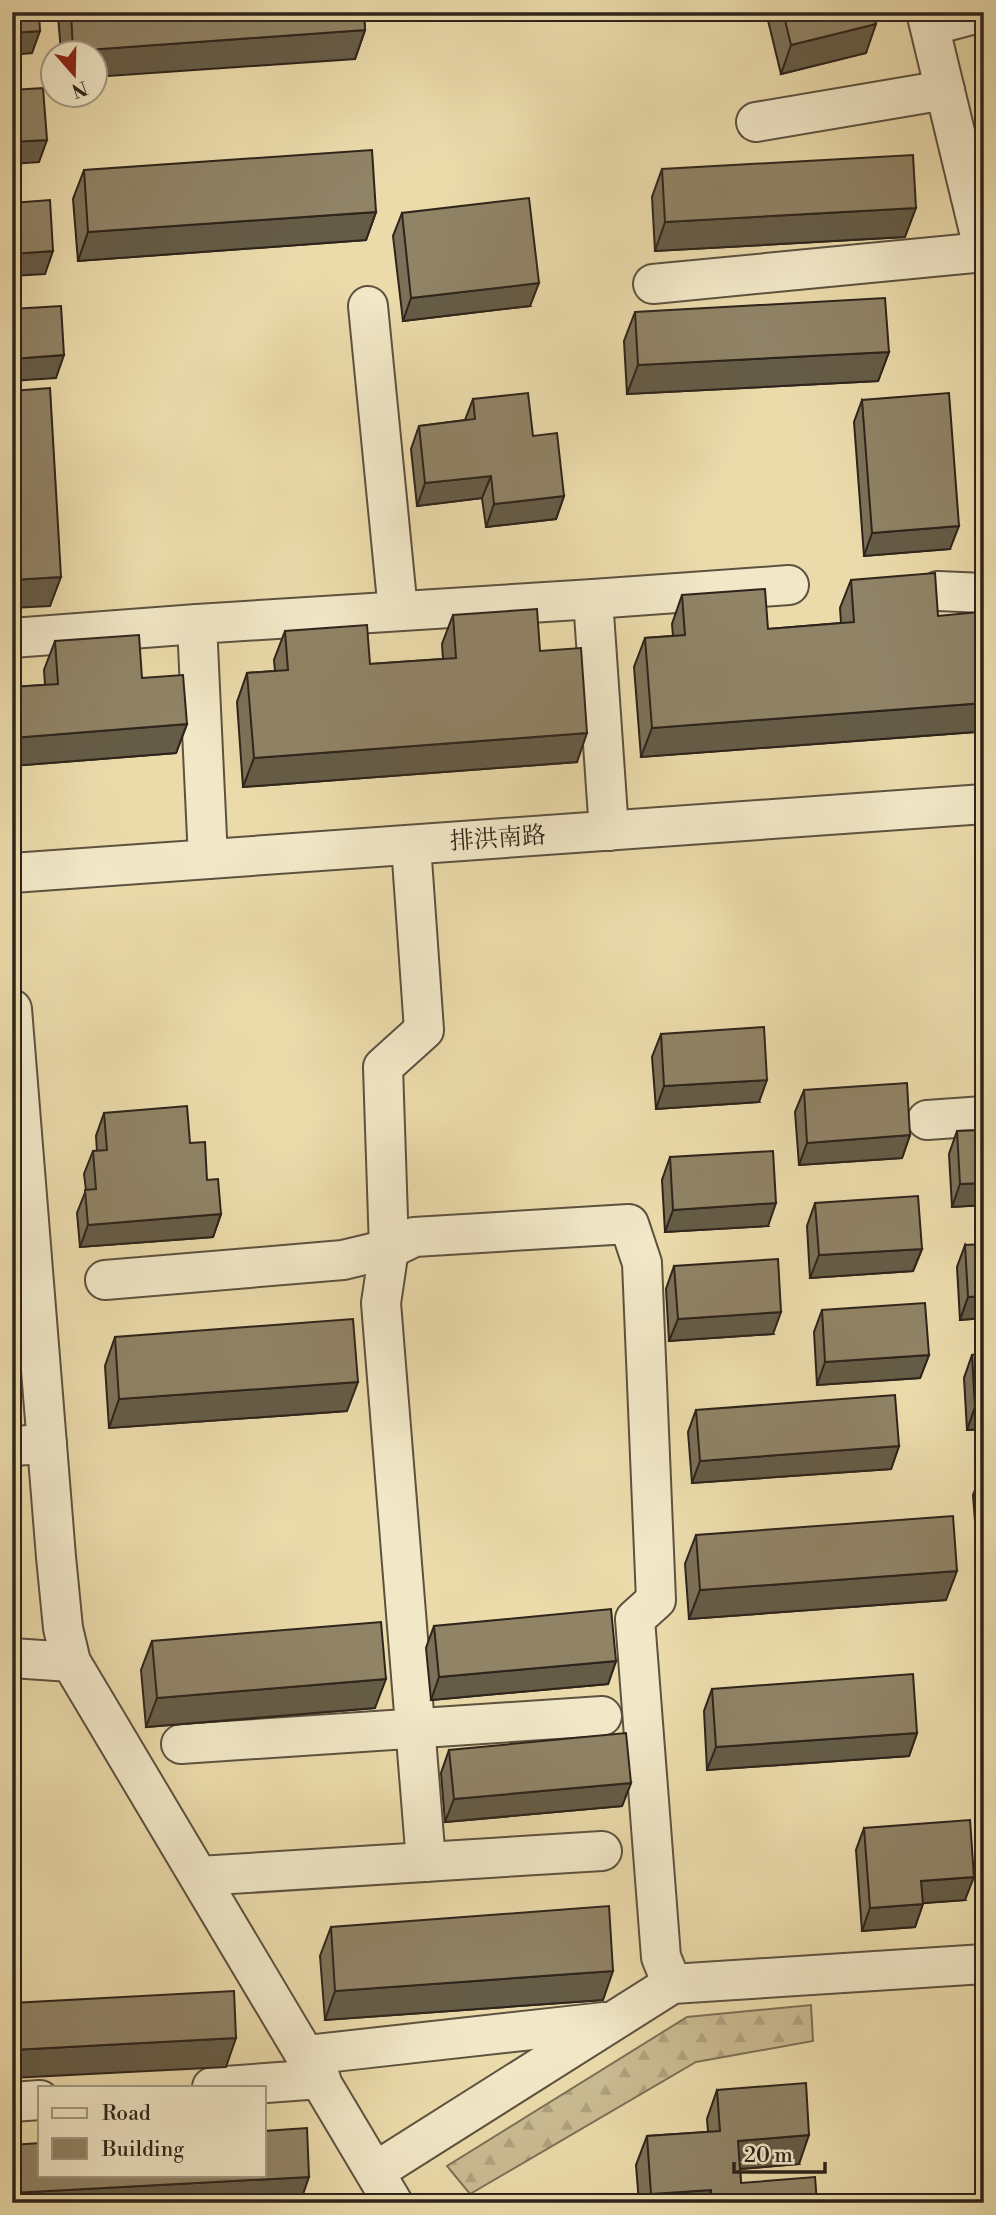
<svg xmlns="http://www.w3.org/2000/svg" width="996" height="2215" font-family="'Libre Bodoni','Noto Serif SC',serif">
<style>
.forest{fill:url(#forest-firs);stroke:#7c7057;stroke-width:2}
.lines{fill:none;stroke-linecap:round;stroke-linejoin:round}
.minor-casing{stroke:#5d523f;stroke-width:42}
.minor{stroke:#f2e8c8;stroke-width:38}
.wall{fill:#7c7158;stroke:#2e241b;stroke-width:2}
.shaded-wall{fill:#655c47;stroke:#2e241b;stroke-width:2}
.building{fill:#908366;stroke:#2e241b;stroke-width:2}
.labels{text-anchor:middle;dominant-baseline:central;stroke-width:6;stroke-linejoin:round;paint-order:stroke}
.street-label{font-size:24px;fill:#2e241b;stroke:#f2e8c8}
</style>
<defs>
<pattern id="forest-firs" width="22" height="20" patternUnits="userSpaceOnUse" patternTransform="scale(1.75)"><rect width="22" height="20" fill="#cbbc93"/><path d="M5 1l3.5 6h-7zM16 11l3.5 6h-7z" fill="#afa17e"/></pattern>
</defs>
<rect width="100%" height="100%" fill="#ebdbab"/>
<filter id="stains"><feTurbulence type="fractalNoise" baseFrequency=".00286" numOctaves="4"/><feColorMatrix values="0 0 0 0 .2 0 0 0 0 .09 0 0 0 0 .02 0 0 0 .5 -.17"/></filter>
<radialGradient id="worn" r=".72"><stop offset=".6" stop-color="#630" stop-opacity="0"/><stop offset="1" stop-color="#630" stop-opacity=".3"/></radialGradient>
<polygon class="forest" points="811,2005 813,2041 696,2062 470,2194 447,2166 687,2017"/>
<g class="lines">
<defs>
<g id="minor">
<polyline points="926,12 984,252"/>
<polyline points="930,26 983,12"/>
<polyline points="756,122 945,90"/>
<polyline points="653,284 984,252"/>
<polyline points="368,306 398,611"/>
<polyline points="938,591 984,593"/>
<polyline points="12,638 197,624"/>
<polyline points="609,831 593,599 789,585"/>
<polyline points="411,845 424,1030 383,1067 389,1249 381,1303 426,1862"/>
<polyline points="208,859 197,624 593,599"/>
<polyline points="12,873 984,804"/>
<polyline points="12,1009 56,1557 63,1628 71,1662 393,2203"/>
<polyline points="927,1120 984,1116"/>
<polyline points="105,1280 343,1260 389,1249 414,1237 629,1224 642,1263 656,1600 635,1619 661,1957 672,1984"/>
<polyline points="12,1446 47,1444"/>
<polyline points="12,1658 71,1662"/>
<polyline points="181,1744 602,1716"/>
<polyline points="199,1876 602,1851"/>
<polyline points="307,2055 604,2022"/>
<polyline points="212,2087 321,2079"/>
<polyline points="12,2102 40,2100"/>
<polyline points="376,2171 672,1984 984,1964"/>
</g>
</defs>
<use href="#minor" class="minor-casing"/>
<use href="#minor" class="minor"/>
</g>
<g class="wall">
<polygon points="60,12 364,12 365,30 355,59 61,52 58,16"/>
<polygon points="766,12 873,12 866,53 781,74"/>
<polygon points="662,169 905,237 655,251 652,197"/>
<polygon points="84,170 376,212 366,240 78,261 73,199"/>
<polygon points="402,213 530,306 403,321 393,236"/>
<polygon points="635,312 889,352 878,381 627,394 624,341"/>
<polygon points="473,399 533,436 564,496 556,519 486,527 482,498 417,506 411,449 419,426 465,420"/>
<polygon points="862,400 950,549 864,556 854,422"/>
<polygon points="851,580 938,616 975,732 641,757 634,667 645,638 673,636 672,624 682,595 768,629 841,623 840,608"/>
<polygon points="453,615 540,651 577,762 243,787 237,702 247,673 275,671 274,660 285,631 370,664 443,659 442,644"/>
<polygon points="55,641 142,678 187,724 176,753 12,766 12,687 45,685 44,670"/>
<polygon points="661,1034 759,1102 656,1109 652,1057"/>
<polygon points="804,1090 910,1135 902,1158 799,1165 795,1112"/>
<polygon points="104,1113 190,1143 207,1180 221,1214 213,1237 80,1247 77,1213 86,1190 84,1174 93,1151 97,1151 96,1136"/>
<polygon points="984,1130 984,1205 952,1207 949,1154 957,1131"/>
<polygon points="670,1157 768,1226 665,1232 662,1180"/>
<polygon points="815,1203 922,1249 913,1271 810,1278 807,1226"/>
<polygon points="965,1245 984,1318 960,1320 957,1267"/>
<polygon points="674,1266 773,1334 669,1341 666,1289"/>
<polygon points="822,1310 929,1355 920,1378 817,1385 814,1332"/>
<polygon points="115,1337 347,1411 109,1428 105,1366"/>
<polygon points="984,1354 984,1429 967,1430 964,1378 972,1355"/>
<polygon points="696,1410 899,1446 891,1469 692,1483 688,1432"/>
<polygon points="984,1472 984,1547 977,1548 973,1495 982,1473"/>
<polygon points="696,1535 946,1600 689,1619 685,1564"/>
<polygon points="434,1626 616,1661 608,1684 431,1700 426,1648"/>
<polygon points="152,1641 375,1708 146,1727 141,1670"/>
<polygon points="712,1689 917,1733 909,1756 707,1770 704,1711"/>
<polygon points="449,1750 631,1783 622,1806 445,1822 441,1773"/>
<polygon points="864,1828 965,1900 923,1903 915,1927 862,1931 856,1850"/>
<polygon points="331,1927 603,2000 325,2020 320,1956"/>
<polygon points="717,2090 799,2164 740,2169 741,2183 817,2203 639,2203 636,2165 647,2136 708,2132 707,2119"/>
</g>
<g class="shaded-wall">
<polygon points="876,24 866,53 781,74 791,45"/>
<polygon points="365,30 355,59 94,77 94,52 73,52 73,51"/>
<polygon points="40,31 32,53 12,55 12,33"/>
<polygon points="47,140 39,162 12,164 12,142"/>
<polygon points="916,208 905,237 655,251 665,222"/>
<polygon points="376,212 366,240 78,261 88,232"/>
<polygon points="53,251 45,274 12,276 12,254"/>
<polygon points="539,283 530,306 403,321 411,298"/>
<polygon points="889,352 878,381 627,394 638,365"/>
<polygon points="64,355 56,378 12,381 12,359"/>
<polygon points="491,476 482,498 417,506 425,483"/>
<polygon points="564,496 556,519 486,527 494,504"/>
<polygon points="959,526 950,549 864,556 872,533"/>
<polygon points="61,577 50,606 12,608 12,580"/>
<polygon points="984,703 984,708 975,732 641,757 652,728"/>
<polygon points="187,724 176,753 12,766 12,738"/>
<polygon points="587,733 577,762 243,787 254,758"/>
<polygon points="767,1080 759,1102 656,1109 664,1086"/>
<polygon points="910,1135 902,1158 799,1165 807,1143"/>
<polygon points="984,1183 984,1205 952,1207 960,1184"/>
<polygon points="776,1203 768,1226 665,1232 673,1210"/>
<polygon points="221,1214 213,1237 80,1247 88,1225"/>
<polygon points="922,1249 913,1271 810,1278 819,1255"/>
<polygon points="984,1296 984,1318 960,1320 968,1297"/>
<polygon points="781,1312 773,1334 669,1341 678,1319"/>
<polygon points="929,1355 920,1378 817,1385 825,1362"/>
<polygon points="358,1382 347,1411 109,1428 119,1399"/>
<polygon points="975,1407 984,1407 984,1429 967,1430"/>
<polygon points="899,1446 891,1469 692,1483 700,1461"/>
<polygon points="984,1528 984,1547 977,1548"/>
<polygon points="957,1571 946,1600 689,1619 700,1590"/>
<polygon points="12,1610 16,1610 12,1620"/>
<polygon points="616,1661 608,1684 431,1700 439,1677"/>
<polygon points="386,1679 375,1708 146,1727 157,1698"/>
<polygon points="917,1733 909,1756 707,1770 716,1747"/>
<polygon points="631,1783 622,1806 445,1822 454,1799"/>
<polygon points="974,1877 965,1900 913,1904 921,1881"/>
<polygon points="923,1904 915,1927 862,1931 870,1908"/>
<polygon points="613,1971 603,2000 325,2020 335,1991"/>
<polygon points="236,2038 226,2067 12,2078 12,2050"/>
<polygon points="809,2135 799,2164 727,2170 738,2141"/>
<polygon points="309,2177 300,2203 12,2203 12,2193"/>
<polygon points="711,2190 706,2203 648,2203 651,2194"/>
</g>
<g class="building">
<polygon points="12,12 39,12 40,31 12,33"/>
<polygon points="71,12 364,12 365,30 73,51"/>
<polygon points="783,12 873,12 876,24 791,45"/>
<polygon points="43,88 47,140 12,142 12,90"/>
<polygon points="372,150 376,212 88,232 84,170"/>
<polygon points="913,155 916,208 665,222 662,169"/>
<polygon points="529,198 539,283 411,298 402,213"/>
<polygon points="50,200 53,251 12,254 12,203"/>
<polygon points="885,298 889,352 638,365 635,312"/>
<polygon points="61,306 64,355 12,359 12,309"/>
<polygon points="50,388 61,577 12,580 12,391"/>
<polygon points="528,393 533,436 557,433 564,496 494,504 491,476 425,483 419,426 475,419 473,399"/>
<polygon points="949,393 959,526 872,533 862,400"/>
<polygon points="935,573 938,616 979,612 984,678 984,703 652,728 645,638 685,635 682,595 765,589 768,629 854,622 851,580"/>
<polygon points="537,609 540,651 581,648 587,733 254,758 247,673 288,670 285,631 367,625 370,664 456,658 453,615"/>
<polygon points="139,635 142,678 183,675 187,724 12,738 12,687 58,684 55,641"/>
<polygon points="764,1027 767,1080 664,1086 661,1034"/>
<polygon points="907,1083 910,1135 807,1143 804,1090"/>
<polygon points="187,1106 190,1143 205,1142 207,1180 218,1179 221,1214 88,1225 85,1190 96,1189 93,1151 107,1150 104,1113"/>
<polygon points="984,1130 984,1183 960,1184 957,1131"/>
<polygon points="773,1151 776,1203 673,1210 670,1157"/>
<polygon points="918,1196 922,1249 819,1255 815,1203"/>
<polygon points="984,1244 984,1296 968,1297 965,1245"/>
<polygon points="778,1259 781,1312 678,1319 674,1266"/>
<polygon points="925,1303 929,1355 825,1362 822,1310"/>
<polygon points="353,1319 358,1382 119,1399 115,1337"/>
<polygon points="984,1354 984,1407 975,1407 972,1355"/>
<polygon points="895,1395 899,1446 700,1461 696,1410"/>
<polygon points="984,1472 984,1506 982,1473"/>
<polygon points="953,1516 957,1571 700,1590 696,1535"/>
<polygon points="12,1559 16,1610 12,1610"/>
<polygon points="611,1609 616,1661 439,1677 434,1626"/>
<polygon points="381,1622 386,1679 157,1698 152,1641"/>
<polygon points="913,1674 917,1733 716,1747 712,1689"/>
<polygon points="626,1733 631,1783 454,1799 449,1750"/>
<polygon points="970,1820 974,1877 921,1881 923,1904 870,1908 864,1828"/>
<polygon points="609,1906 613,1971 335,1991 331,1927"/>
<polygon points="234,1991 236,2038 12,2050 12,2003"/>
<polygon points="806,2083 809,2135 738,2141 741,2183 815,2177 817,2203 712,2203 711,2190 651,2194 647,2136 720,2131 717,2090"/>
<polygon points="307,2128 309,2177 12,2193 12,2145 40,2143 40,2175 264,2175 264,2131"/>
</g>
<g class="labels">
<g class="street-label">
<text transform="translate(498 839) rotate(-4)">排洪南路</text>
</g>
</g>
<rect width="996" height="2215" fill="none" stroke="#ebdbab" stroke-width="42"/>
<rect x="14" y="14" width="968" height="2187" fill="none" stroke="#2e241b" stroke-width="3.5"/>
<rect x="21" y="21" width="954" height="2173" fill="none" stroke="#2e241b" stroke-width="2"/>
<rect x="38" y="2086" width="228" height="91" fill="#f2e8c8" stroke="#a49a83" stroke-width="2"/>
<rect x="52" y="2108" width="35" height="10" fill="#f2e8c8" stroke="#a49a83" stroke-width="2"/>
<text x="102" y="2120" font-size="21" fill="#2e241b">Road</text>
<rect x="52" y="2138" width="35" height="21" fill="#908366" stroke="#a49a83" stroke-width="2"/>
<text x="102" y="2156" font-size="21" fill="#2e241b">Building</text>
<g transform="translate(74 74) rotate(160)"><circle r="33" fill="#f2e8c8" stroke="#a49a83" stroke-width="2"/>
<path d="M0-5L12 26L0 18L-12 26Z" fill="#8f2418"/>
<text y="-10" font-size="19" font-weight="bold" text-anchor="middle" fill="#2e241b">N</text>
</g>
<path d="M734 2162v10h91v-10" fill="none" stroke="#2e241b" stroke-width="3.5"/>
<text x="744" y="2162" font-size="21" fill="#2e241b" stroke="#f2e8c8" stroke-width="5" paint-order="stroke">20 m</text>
<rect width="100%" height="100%" filter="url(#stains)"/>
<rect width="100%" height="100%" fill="url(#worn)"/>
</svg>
